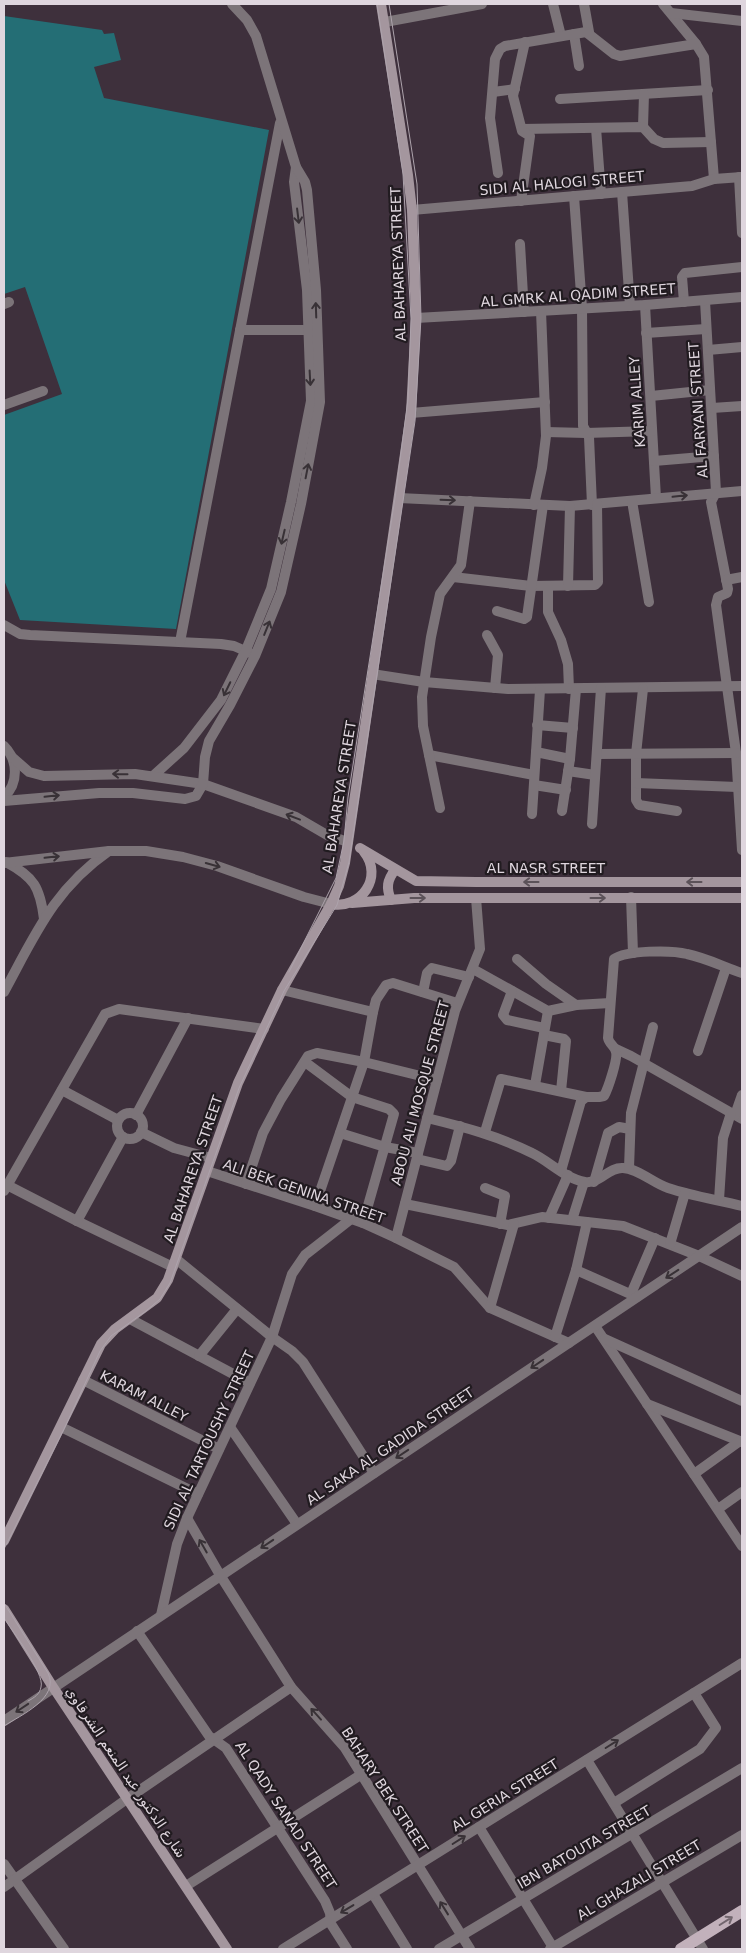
<svg xmlns="http://www.w3.org/2000/svg" width="746" height="1953" font-family="'DejaVu Sans','Noto Naskh Arabic',sans-serif">
<style>
.water{fill:#246e75}
.lines{fill:none;stroke-linecap:round;stroke-linejoin:round}
.minor{stroke:#7c7479;stroke-width:10}
.tertiary{stroke:#7c7479;stroke-width:10}
.secondary{stroke:#a4969e;stroke-width:10}
.primary{stroke:#c2b1bb;stroke-width:12}
.tram{stroke:#ada3ac;stroke-width:1}
.oneway{stroke:#383136}
.oneway2{stroke:#5c5259}
.oneway3{stroke:#72666e}
.labels{text-anchor:middle;dominant-baseline:central;stroke-width:4.5;stroke-linejoin:round;paint-order:stroke}
.street-label{font-size:14px;fill:#dfd6de;stroke:#211b20}
</style>
<rect width="100%" height="100%" fill="#3e303c"/>
<polygon class="water" points="4,16 102,30 104,34 114,33 121,60 94,67 104,98 269,130 176,629 20,620 4,580 4,415 62,394 25,287 4,294"/>
<g class="lines">
<g class="minor">
<polyline points="553,4 561,36"/>
<polyline points="584,4 589,32"/>
<polyline points="663,4 696,44 704,57 714,179"/>
<polyline points="671,13 742,21"/>
<polyline points="385,22 482,4"/>
<polyline points="574,34 579,66"/>
<polyline points="493,92 515,89"/>
<polyline points="560,99 708,90"/>
<polyline points="643,127 644,94"/>
<polyline points="596,128 601,194"/>
<polyline points="522,129 643,127 654,139 663,143 711,142"/>
<polyline points="498,173 490,118 495,59 500,49 505,46 586,32 614,54 620,56 696,44"/>
<polyline points="739,177 742,233"/>
<polyline points="622,192 630,306"/>
<polyline points="574,196 582,308 583,426 589,437 592,505"/>
<polyline points="521,201 530,136 522,131 513,96 525,42"/>
<polyline points="412,210 692,186 714,179 742,177"/>
<polyline points="520,244 524,312"/>
<polyline points="705,301 716,492 711,502 728,589 727,593 718,597 716,605 736,753 742,850"/>
<polyline points="684,302 682,277 685,273 742,267"/>
<polyline points="4,304 9,302"/>
<polyline points="645,305 656,498"/>
<polyline points="416,318 645,305 742,297"/>
<polyline points="240,330 308,330"/>
<polyline points="646,333 706,329"/>
<polyline points="708,350 742,347"/>
<polyline points="651,396 710,390"/>
<polyline points="4,405 43,391"/>
<polyline points="712,408 742,406"/>
<polyline points="411,413 545,402"/>
<polyline points="546,432 586,433 652,431"/>
<polyline points="654,461 714,456"/>
<polyline points="399,498 570,506 742,491"/>
<polyline points="632,501 649,602"/>
<polyline points="534,505 542,468 546,436 541,311"/>
<polyline points="453,577 531,586 595,585 598,582 597,504"/>
<polyline points="726,580 742,577"/>
<polyline points="548,586 548,612 561,640 568,664 569,689"/>
<polyline points="568,586 570,506"/>
<polyline points="497,611 524,619 527,617 543,505"/>
<polyline points="4,625 20,634 30,635 221,644 234,646 250,653"/>
<polyline points="487,635 498,655 495,688"/>
<polyline points="180,642 280,123"/>
<polyline points="372,674 424,682 508,689 742,686"/>
<polyline points="643,689 636,754 636,800 639,805 677,811"/>
<polyline points="537,725 573,728"/>
<polyline points="536,752 570,759"/>
<polyline points="597,754 736,753"/>
<polyline points="429,755 534,775"/>
<polyline points="568,771 595,775"/>
<polyline points="153,776 184,748 221,700 246,650 271,589 291,502 311,401 307,290 294,182 296,167"/>
<polyline points="636,783 737,787"/>
<polyline points="203,784 205,757 209,741 230,705 255,656 281,592 301,504 320,402 316,290 307,190 305,182 296,167 256,36 247,20 232,4"/>
<polyline points="534,785 566,790"/>
<polyline points="440,808 423,726 422,697 431,637 440,594 461,565 470,501"/>
<polyline points="562,811 570,759 576,689"/>
<polyline points="532,814 540,690"/>
<polyline points="592,824 601,688"/>
<path d="M6 862C34 877 40 887 44 919"/>
<polyline points="631,897 633,953"/>
<polyline points="517,959 546,984 576,1005 610,1003"/>
<polyline points="473,969 548,1011 576,1005"/>
<polyline points="282,990 373,1012"/>
<polyline points="512,991 503,1015 507,1020 544,1028"/>
<path d="M4 992C35 935 54 889 109 851"/>
<polyline points="423,992 427,973 432,968 469,977"/>
<polyline points="544,1035 564,1039 566,1041 561,1091"/>
<polyline points="616,1049 631,1056 742,1119"/>
<polyline points="698,1051 726,968"/>
<polyline points="305,1062 352,1097 389,1109 394,1114 363,1223"/>
<polyline points="535,1085 548,1011"/>
<polyline points="62,1090 118,1120"/>
<circle cx="130" cy="1126" r="13"/>
<polyline points="136,1115 188,1018"/>
<polyline points="735,1115 742,1095"/>
<path d="M427 1118C464 1127 498 1136 532 1153 549 1161 566 1179 585 1182 600 1184 608 1167 623 1168 639 1169 653 1183 668 1188 692 1196 718 1200 742 1206"/>
<polyline points="141,1132 174,1148 211,1158"/>
<polyline points="485,1132 501,1079 586,1097"/>
<polyline points="340,1133 385,1147 418,1153"/>
<polyline points="417,1159 447,1166 451,1161 460,1126"/>
<polyline points="629,1168 631,1113 653,1027"/>
<polyline points="207,1171 315,1206 363,1223 396,1238 454,1267 490,1308 569,1343"/>
<path d="M561 1171 581 1101 586 1097H599L604 1096C608 1089 618 1059 616 1052 615 1046 609 1044 608 1038L614 959C626 950 672 950 687 954 706 958 724 967 742 973"/>
<polyline points="594,1182 608,1133 619,1127 630,1129"/>
<polyline points="246,1184 263,1133 281,1099 308,1056 317,1053 364,1062 437,1080"/>
<polyline points="7,1185 77,1221 173,1267"/>
<polyline points="485,1188 505,1196 500,1224"/>
<polyline points="4,1191 105,1014 119,1009 264,1029"/>
<polyline points="719,1200 723,1138 731,1113"/>
<polyline points="405,1204 508,1225 542,1217 623,1226 699,1256 742,1276"/>
<polyline points="315,1206 364,1062 373,1012 376,1000 386,985 393,983 457,1003"/>
<polyline points="549,1218 568,1175"/>
<polyline points="572,1220 584,1182"/>
<polyline points="77,1221 123,1137"/>
<polyline points="396,1238 455,1011 480,949 476,898"/>
<polyline points="670,1244 685,1193"/>
<polyline points="176,1259 272,1337 292,1351 303,1362 374,1473"/>
<polyline points="576,1270 637,1297"/>
<polyline points="631,1294 655,1238"/>
<polyline points="490,1308 514,1224"/>
<polyline points="130,1319 250,1383"/>
<polyline points="595,1326 742,1546"/>
<polyline points="555,1337 576,1270 587,1222"/>
<polyline points="605,1339 742,1401"/>
<polyline points="199,1356 237,1309"/>
<polyline points="83,1380 219,1449"/>
<polyline points="647,1404 742,1442"/>
<polyline points="61,1427 198,1494"/>
<polyline points="230,1427 297,1524"/>
<polyline points="694,1474 740,1441"/>
<polyline points="718,1509 742,1492"/>
<polyline points="187,1518 220,1575 291,1687 345,1748 470,1949"/>
<polyline points="161,1615 177,1544 187,1518 272,1337 292,1274 305,1255 351,1219"/>
<polyline points="137,1631 209,1736 226,1748 325,1901 330,1913 331,1924 347,1949"/>
<polyline points="587,1760 703,1949"/>
<polyline points="614,1803 700,1749 716,1728 694,1693"/>
<polyline points="479,1827 554,1949"/>
<polyline points="4,1864 64,1949"/>
<polyline points="186,1886 362,1774"/>
<polyline points="4,1887 124,1801 291,1687"/>
<polyline points="373,1894 407,1949"/>
<polyline points="283,1949 742,1663"/>
<polyline points="439,1949 742,1768"/>
<polyline points="550,1949 742,1835"/>
</g>
<g class="tertiary">
<path d="M4 746C18 760 19 783 4 797"/>
<polyline points="13,758 29,772 44,776 135,774 203,784 296,817 327,835 348,842"/>
<polyline points="4,801 99,793 133,793 185,799 196,796 203,784"/>
<polyline points="4,863 109,851 146,851 183,857 217,866 304,897 331,904"/>
<polyline points="4,1721 742,1227"/>
</g>
<g class="secondary">
<polyline points="360,848 416,881 476,882 742,882"/>
<path d="M391 900C386 888 387 880 395 870"/>
<polyline points="352,903 414,898 742,898"/>
<path d="M331 904C361 910 384 877 364 852"/>
<polyline points="4,1541 101,1344 115,1329 157,1298 168,1280 238,1083 282,990 331,904 339,886 345,863 411,413 416,318 412,210 408,175 381,4"/>
<polyline points="4,1609 51,1684 227,1949"/>
</g>
<polyline class="primary" points="681,1949 742,1911"/>
<g class="tram">
<polyline points="289,972 336,878 344,841 348,797 395,498 408,399 411,319 403,174 377,4"/>
<polyline points="4,1549 64,1429 100,1351 111,1336 146,1311 160,1299 170,1283 239,1088 284,991 337,905 349,862 415,421 421,318 417,184 389,4"/>
<path d="M4 1603 48 1673C60 1698 21 1715 4 1726"/>
<path d="M4 1618C12 1631 45 1673 41 1687 40 1694 34 1698 28 1701"/>
</g>
</g>
<defs><path id="oneway-shaft" d="M-6 0H5M1.5-3L5.5 0L1.5 3" fill="none" stroke-width="1.6" stroke-linecap="round" stroke-linejoin="round" transform="scale(1.25)"/></defs>
<g class="oneway">
<use href="#oneway-shaft" transform="translate(298 216) rotate(83)"/>
<use href="#oneway-shaft" transform="translate(316 310) rotate(-92)"/>
<use href="#oneway-shaft" transform="translate(310 378) rotate(87)"/>
<use href="#oneway-shaft" transform="translate(307 471) rotate(-79)"/>
<use href="#oneway-shaft" transform="translate(680 496) rotate(-6)"/>
<use href="#oneway-shaft" transform="translate(448 500) rotate(2)"/>
<use href="#oneway-shaft" transform="translate(283 537) rotate(103)"/>
<use href="#oneway-shaft" transform="translate(267 628) rotate(-68)"/>
<use href="#oneway-shaft" transform="translate(227 689) rotate(116)"/>
<use href="#oneway-shaft" transform="translate(120 774) rotate(-179)"/>
<use href="#oneway-shaft" transform="translate(52 796) rotate(-6)"/>
<use href="#oneway-shaft" transform="translate(293 817) rotate(-159)"/>
<use href="#oneway-shaft" transform="translate(52 857) rotate(-6)"/>
<use href="#oneway-shaft" transform="translate(213 865) rotate(16)"/>
<use href="#oneway-shaft" transform="translate(672 1274) rotate(147)"/>
<use href="#oneway-shaft" transform="translate(537 1364) rotate(146)"/>
<use href="#oneway-shaft" transform="translate(402 1454) rotate(146)"/>
<use href="#oneway-shaft" transform="translate(267 1544) rotate(146)"/>
<use href="#oneway-shaft" transform="translate(203 1546) rotate(-120)"/>
<use href="#oneway-shaft" transform="translate(22 1708) rotate(146)"/>
<use href="#oneway-shaft" transform="translate(316 1714) rotate(-132)"/>
<use href="#oneway-shaft" transform="translate(612 1744) rotate(-32)"/>
<use href="#oneway-shaft" transform="translate(459 1840) rotate(-32)"/>
<use href="#oneway-shaft" transform="translate(444 1908) rotate(-122)"/>
<use href="#oneway-shaft" transform="translate(347 1909) rotate(149)"/>
</g>
<g class="oneway2">
<use href="#oneway-shaft" transform="translate(531 882) rotate(180)"/>
<use href="#oneway-shaft" transform="translate(694 882) rotate(180)"/>
<use href="#oneway-shaft" transform="translate(418 898)"/>
<use href="#oneway-shaft" transform="translate(598 898)"/>
</g>
<use class="oneway3" href="#oneway-shaft" transform="translate(726 1921) rotate(-32)"/>
<g class="labels">
<g class="street-label">
<text transform="translate(562 183) rotate(-5)">SIDI AL HALOGI STREET</text>
<text transform="translate(398 264) rotate(-92)">AL BAHAREYA STREET</text>
<text transform="translate(578 295) rotate(-4)">AL GMRK AL QADIM STREET</text>
<text transform="translate(637 402) rotate(-94)">KARIM ALLEY</text>
<text transform="translate(698 410) rotate(-94)">AL FARYANI STREET</text>
<text transform="translate(339 797) rotate(-81)">AL BAHAREYA STREET</text>
<text x="546" y="868">AL NASR STREET</text>
<text transform="translate(420 1093) rotate(-75)">ABOU ALI MOSQUE STREET</text>
<text transform="translate(193 1169) rotate(-71)">AL BAHAREYA STREET</text>
<text transform="translate(304 1191) rotate(19)">ALI BEK GENINA STREET</text>
<text transform="translate(144 1396) rotate(27)">KARAM ALLEY</text>
<text transform="translate(209 1440) rotate(-65)">SIDI AL TARTOUSHY STREET</text>
<text transform="translate(390 1446) rotate(-34)">AL SAKA AL GADIDA STREET</text>
<text transform="translate(126 1772) rotate(56)">شارع الدكتور عبد المنعم الشرقاوي</text>
<text transform="translate(385 1790) rotate(57)">BAHARY BEK STREET</text>
<text transform="translate(505 1795) rotate(-32)">AL GERIA STREET</text>
<text transform="translate(286 1815) rotate(57)">AL QADY SANAD STREET</text>
<text transform="translate(584 1847) rotate(-30)">IBN BATOUTA STREET</text>
<text transform="translate(639 1880) rotate(-31)">AL GHAZALI STREET</text>
</g>
</g>
<rect width="746" height="1953" fill="none" stroke="#dfd6de" stroke-width="10"/>
</svg>
